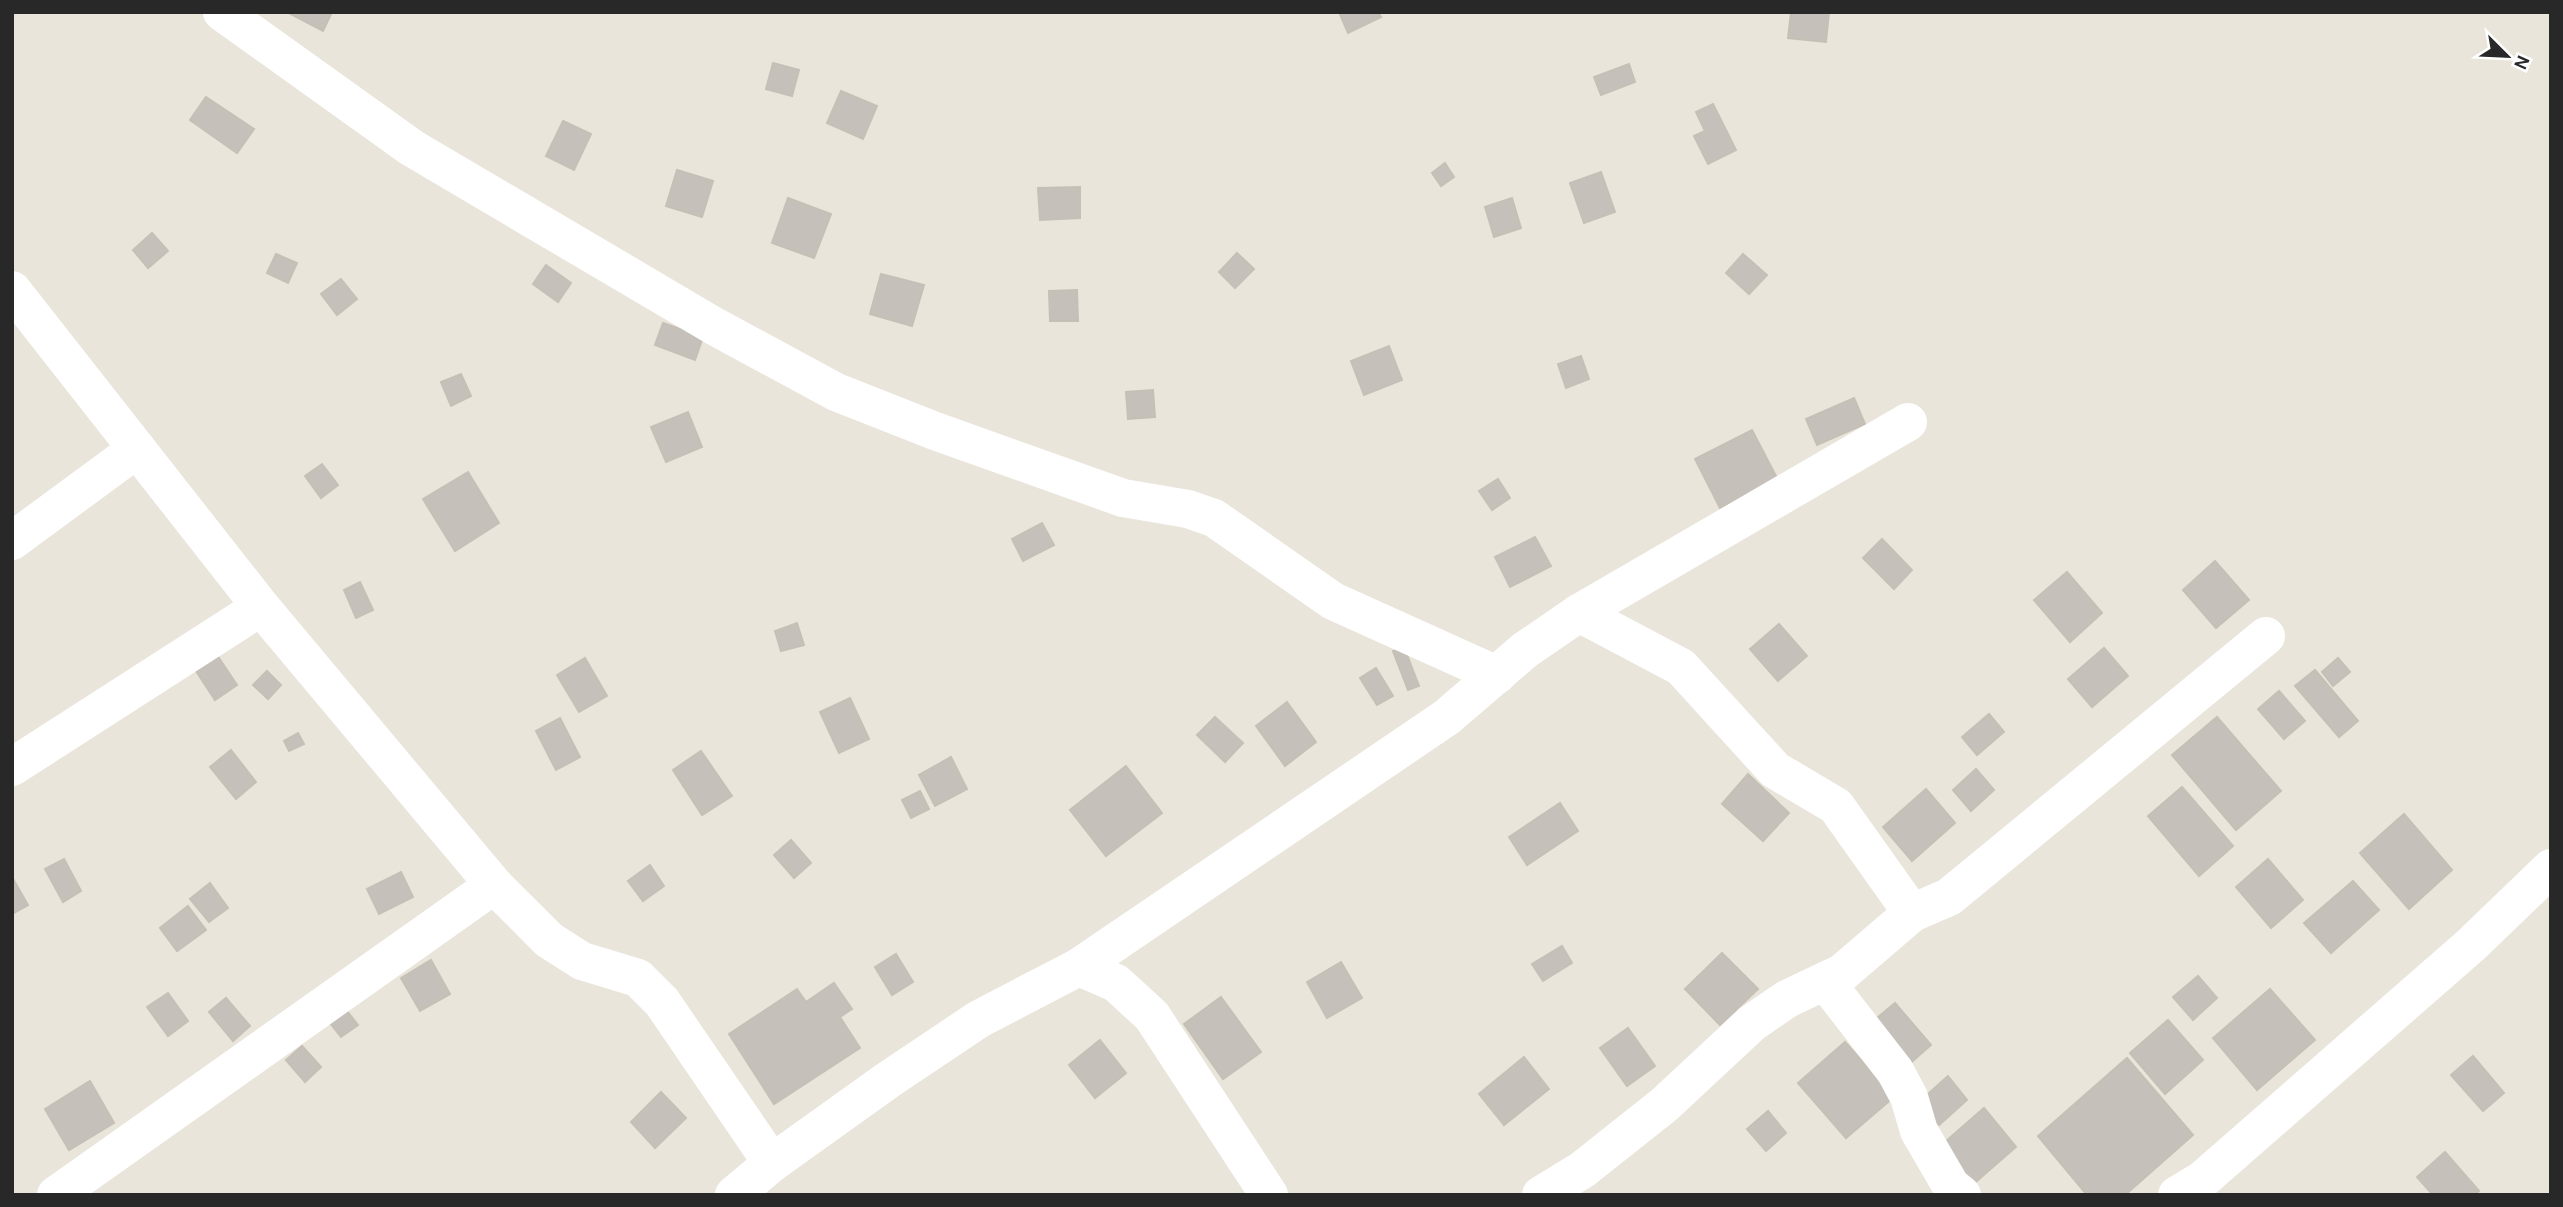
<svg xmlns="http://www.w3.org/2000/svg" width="2563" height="1207" font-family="Karla,sans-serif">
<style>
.building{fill:#c5c1ba;stroke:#c5c0b5;stroke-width:2}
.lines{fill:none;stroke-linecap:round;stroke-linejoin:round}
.minor{stroke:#fff;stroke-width:38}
</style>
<rect width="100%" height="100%" fill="#eae5db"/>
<g class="building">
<polygon points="287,12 332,12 323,31"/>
<polygon points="1339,12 1378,12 1381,17 1348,33"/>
<polygon points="1791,12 1829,12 1826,42 1788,38"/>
<polygon points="773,63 799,70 792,96 766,89"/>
<polygon points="1629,64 1635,82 1601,95 1594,77"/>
<polygon points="841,91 877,106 863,139 827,123"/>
<polygon points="206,97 254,129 237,153 190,120"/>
<polygon points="1713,104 1736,150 1708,164 1694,136 1705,131 1696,112"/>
<polygon points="563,121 591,134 574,170 546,156"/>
<polygon points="1445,163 1454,177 1441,186 1432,173"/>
<polygon points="677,170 713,181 702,217 666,206"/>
<polygon points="1601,172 1615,212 1584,223 1570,183"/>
<polygon points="1080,187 1080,218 1040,220 1038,188"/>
<polygon points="788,198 831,214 814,258 772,243"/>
<polygon points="1512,198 1521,228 1494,237 1485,207"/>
<polygon points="152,233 168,251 148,268 133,250"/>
<polygon points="1237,253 1254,269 1235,288 1219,272"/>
<polygon points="276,254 297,263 288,283 267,273"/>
<polygon points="1743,254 1767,275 1749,294 1726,273"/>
<polygon points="546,265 571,283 558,302 533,284"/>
<polygon points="881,274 924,285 912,326 870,314"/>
<polygon points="341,279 357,299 337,315 321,294"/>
<polygon points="1077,290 1078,321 1050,321 1049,291"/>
<polygon points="663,323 703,337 695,360 655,345"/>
<polygon points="1389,346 1402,380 1364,395 1351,361"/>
<polygon points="1581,356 1589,379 1566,388 1558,364"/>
<polygon points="461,374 471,396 451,406 441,382"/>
<polygon points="1153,390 1155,417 1128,419 1126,392"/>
<polygon points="1854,398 1865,424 1817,445 1806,419"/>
<polygon points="688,412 702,447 666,462 651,427"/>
<polygon points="1752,430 1777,478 1720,508 1695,459"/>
<polygon points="322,464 338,485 321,498 305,476"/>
<polygon points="468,472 499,523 455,551 423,499"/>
<polygon points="1498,479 1510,498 1492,510 1479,491"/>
<polygon points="1042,523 1054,545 1023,561 1012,539"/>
<polygon points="1535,537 1551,566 1510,587 1495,557"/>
<polygon points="1882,539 1912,570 1894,589 1863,558"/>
<polygon points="2215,561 2249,600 2216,628 2183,590"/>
<polygon points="2067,572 2102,613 2070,642 2034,600"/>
<polygon points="360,582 373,610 356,618 344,590"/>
<polygon points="797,623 804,645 781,651 775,631"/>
<polygon points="1779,624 1807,656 1778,681 1750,649"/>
<polygon points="1404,647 1419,686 1408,690 1393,651"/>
<polygon points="2104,648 2128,676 2092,707 2068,679"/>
<polygon points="217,655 237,685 215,700 196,671"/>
<polygon points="585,658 607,696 579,712 557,675"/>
<polygon points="2338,658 2350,672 2333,686 2322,672"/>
<polygon points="1376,668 1393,696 1377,705 1360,678"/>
<polygon points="2315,670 2358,721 2339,737 2295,686"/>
<polygon points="267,671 281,685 268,699 253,685"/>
<polygon points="2279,691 2305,721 2284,739 2258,709"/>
<polygon points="850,698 869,739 839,753 820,712"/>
<polygon points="1287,702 1316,742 1285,766 1256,726"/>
<polygon points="1989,714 2004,732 1977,755 1962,737"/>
<polygon points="1215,717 1243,743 1225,762 1197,735"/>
<polygon points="2217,717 2281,791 2236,830 2172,755"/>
<polygon points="560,718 580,757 556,770 536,731"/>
<polygon points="298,733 304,744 289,751 284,741"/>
<polygon points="231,750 256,782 236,799 210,767"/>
<polygon points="701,751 732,796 702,815 673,770"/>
<polygon points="951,757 967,789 935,806 919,775"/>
<polygon points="1126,766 1162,813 1106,856 1070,810"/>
<polygon points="1976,769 1994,790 1971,811 1953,790"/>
<polygon points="1748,774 1789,813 1763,841 1722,804"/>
<polygon points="2182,787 2233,846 2199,876 2148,816"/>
<polygon points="1926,789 1955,823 1912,861 1883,827"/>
<polygon points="920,791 929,809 911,818 902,800"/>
<polygon points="1560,803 1578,831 1527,865 1509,837"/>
<polygon points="2404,814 2452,870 2409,909 2360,853"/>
<polygon points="791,840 811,863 794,878 774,855"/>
<polygon points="64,859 81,891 63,902 45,869"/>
<polygon points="2268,859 2303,900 2271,928 2236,887"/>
<polygon points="650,865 664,886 643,901 628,881"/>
<polygon points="401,872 413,897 379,914 367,889"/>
<polygon points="12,877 28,905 12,914"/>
<polygon points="2353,881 2379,910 2331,953 2304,923"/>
<polygon points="210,883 228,908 209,922 190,899"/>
<polygon points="188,906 206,930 177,951 160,928"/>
<polygon points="1562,946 1572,963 1543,981 1532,964"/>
<polygon points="1722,953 1758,989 1720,1025 1685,989"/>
<polygon points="896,954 913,982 892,995 875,967"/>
<polygon points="431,960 450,994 420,1011 401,978"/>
<polygon points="1341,962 1362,998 1327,1018 1307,982"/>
<polygon points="2198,976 2217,998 2193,1020 2173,997"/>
<polygon points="834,983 852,1009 840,1017 860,1048 774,1104 729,1034 797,989 806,1002"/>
<polygon points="2270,989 2315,1040 2257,1090 2213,1038"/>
<polygon points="168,993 188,1021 168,1036 147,1007"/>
<polygon points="1221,997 1261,1052 1223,1079 1184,1024"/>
<polygon points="226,998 250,1026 233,1041 209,1012"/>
<polygon points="1895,1003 1931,1045 1890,1081 1853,1038"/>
<polygon points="343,1006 358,1025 341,1037 326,1018"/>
<polygon points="2168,1020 2203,1060 2165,1094 2130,1053"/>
<polygon points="1628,1028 1655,1066 1627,1086 1600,1048"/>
<polygon points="1100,1040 1126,1073 1095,1098 1069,1065"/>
<polygon points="1845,1042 1894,1097 1846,1138 1798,1083"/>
<polygon points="302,1046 321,1067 305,1082 286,1060"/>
<polygon points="2473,1056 2504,1093 2483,1111 2451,1075"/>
<polygon points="1524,1057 1549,1089 1504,1125 1479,1094"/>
<polygon points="2127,1058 2193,1135 2125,1195 2087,1195 2038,1136"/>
<polygon points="1948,1076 1967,1100 1939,1125 1919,1102"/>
<polygon points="90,1081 114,1123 69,1150 45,1109"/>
<polygon points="661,1092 686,1118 655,1148 631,1122"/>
<polygon points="1984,1108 2016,1147 1971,1186 1938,1148"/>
<polygon points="1768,1111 1786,1133 1766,1151 1747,1129"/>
<polygon points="2445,1152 2479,1191 2475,1195 2433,1195 2417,1177"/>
</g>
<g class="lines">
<g class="minor">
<polyline points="222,12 412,148 714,326 836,392 935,431 1123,498 1188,509 1214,518 1333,601 1497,675"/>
<polyline points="12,290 261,607 494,885 549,940 582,961 638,978 662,1002 772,1163"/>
<polyline points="12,541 137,449"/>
<polyline points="1579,613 1681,667 1775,770 1836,806 1912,913"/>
<polyline points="12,767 261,607"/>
<polyline points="1079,967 1116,983 1152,1016 1269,1195"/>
<polyline points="1825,981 1895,1071 1909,1097 1919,1131 1951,1186 1962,1195"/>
<polyline points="56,1195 494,885"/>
<polyline points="734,1195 772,1163 888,1080 979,1019 1079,967 1447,717 1525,650 1579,613 1908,422"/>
<polyline points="1541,1195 1582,1170 1664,1105 1752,1023 1787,999 1842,973 1912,913 1949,897 2266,636"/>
<polyline points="2177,1195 2202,1180 2471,945 2551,868"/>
</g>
</g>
<rect width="2563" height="1207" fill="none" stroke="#282828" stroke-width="28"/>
<g transform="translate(2507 56) rotate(114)" stroke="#ffffff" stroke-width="5" paint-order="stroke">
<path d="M0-5L12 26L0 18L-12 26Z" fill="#282828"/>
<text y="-10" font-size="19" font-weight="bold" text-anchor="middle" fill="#282828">N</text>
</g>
</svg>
